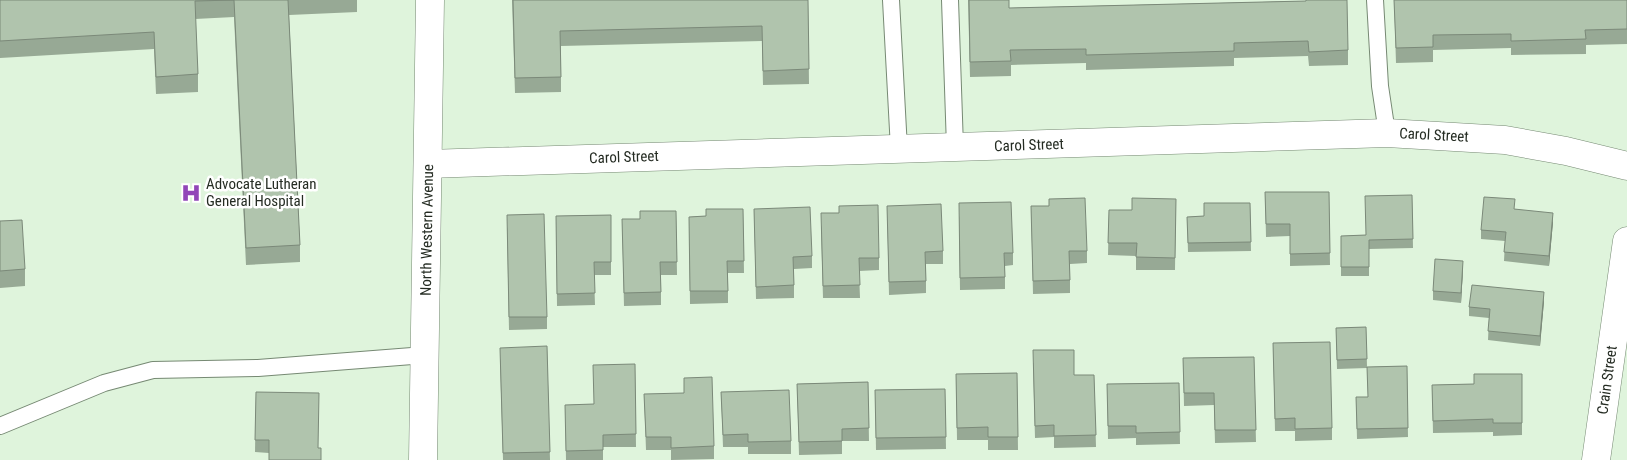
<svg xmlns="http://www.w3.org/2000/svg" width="1627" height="460" font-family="'Roboto Condensed',sans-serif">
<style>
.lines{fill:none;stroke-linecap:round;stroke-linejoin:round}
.lane-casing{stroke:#768973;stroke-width:18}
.street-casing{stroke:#768973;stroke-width:29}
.lane{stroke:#fff;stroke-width:16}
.street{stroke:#fff;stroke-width:28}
.wall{fill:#97a995}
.shaded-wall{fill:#7b8979}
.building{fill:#b0c4ad;stroke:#7b8979}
.labels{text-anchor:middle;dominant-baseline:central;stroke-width:5;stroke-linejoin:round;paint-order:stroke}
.street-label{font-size:15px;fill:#252c23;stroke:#fff}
.poi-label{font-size:15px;fill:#252c23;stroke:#fff;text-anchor:start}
</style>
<rect width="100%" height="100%" fill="#dff4dc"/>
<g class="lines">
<defs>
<g id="lane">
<polyline points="891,0 899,149"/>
<polyline points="950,0 955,147"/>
<polyline points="1375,0 1380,86 1387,133"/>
<polyline points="0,426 104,383 153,370 258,368 425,355"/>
</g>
<g id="street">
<polyline points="428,164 1387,133 1505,140 1566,151 1627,166"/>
<polyline points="423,460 430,0"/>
<polyline points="1596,460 1627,241"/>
</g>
</defs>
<use href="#lane" class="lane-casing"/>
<use href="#street" class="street-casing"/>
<use href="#lane" class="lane"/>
<use href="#street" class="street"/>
</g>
<g class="wall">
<polygon points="0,0 357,0 357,12 289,15 300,245 300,262 246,265 234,17 195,19 198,74 198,92 156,94 154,49 0,58"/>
<polygon points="512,0 808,0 809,84 763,85 762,41 561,46 561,92 515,93"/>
<polygon points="968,0 1009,0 1009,8 1306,1 1348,50 1348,65 1309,66 1308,56 1234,58 1234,66 1086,70 1086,63 1011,65 1011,76 970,77"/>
<polygon points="1394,0 1627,0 1627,44 1586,45 1586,54 1511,55 1511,48 1433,50 1433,62 1396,63"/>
<polygon points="1265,192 1329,192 1330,265 1290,266 1290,236 1266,237"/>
<polygon points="1412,195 1413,248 1369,249 1369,276 1341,276 1341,236 1366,235"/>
<polygon points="1176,199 1175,270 1136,270 1136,256 1108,255 1109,210 1132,210"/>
<polygon points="1250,203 1251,251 1188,252 1187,217 1204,216"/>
<polygon points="887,206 943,251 943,264 926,264 926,293 889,295"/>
<polygon points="1031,206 1087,251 1087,263 1070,264 1070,293 1033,294"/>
<polygon points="743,209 744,273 728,273 728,303 690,304 689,217 706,216"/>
<polygon points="754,209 812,256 812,268 794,269 794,298 756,299"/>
<polygon points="1515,209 1553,222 1549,266 1504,261 1505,241 1481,239 1481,230"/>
<polygon points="676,211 677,275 661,275 661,305 624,306 622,219 640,219"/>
<polygon points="611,215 611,275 594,275 595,305 557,306 556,216"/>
<polygon points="959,216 1013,253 1013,265 1005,266 1005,289 960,290"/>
<polygon points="0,221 25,269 25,286 0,288"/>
<polygon points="821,226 879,258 879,270 859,271 860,298 823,298"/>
<polygon points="507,227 547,317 547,329 509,330"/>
<polygon points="1463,270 1461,303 1433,300 1433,291"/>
<polygon points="1544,301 1540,346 1488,340 1489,318 1469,316 1469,307"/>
<polygon points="1366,327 1367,367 1407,366 1408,437 1357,439 1356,397 1368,397 1367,368 1337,369 1336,328"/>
<polygon points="1273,343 1332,428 1332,440 1295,441 1295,431 1275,431"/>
<polygon points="547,346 550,460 503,460 500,360"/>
<polygon points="1254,357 1256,442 1215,443 1214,405 1184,406 1183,358"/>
<polygon points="1033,363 1074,375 1094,375 1096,447 1054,448 1054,437 1035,438"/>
<polygon points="635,364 636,447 603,447 603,460 566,460 565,405 594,404"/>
<polygon points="1017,373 1018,450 988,450 988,440 957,440 956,374"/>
<polygon points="1522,374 1522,435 1493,436 1493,432 1433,433 1432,385 1474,384"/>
<polygon points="868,382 869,441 842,441 842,454 799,455 797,384"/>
<polygon points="1179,383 1180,444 1136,445 1136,438 1108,439 1107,384"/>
<polygon points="945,389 946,449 876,450 875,390"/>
<polygon points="256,392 318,448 269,453 255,452"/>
<polygon points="721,392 791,441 791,454 748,454 748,447 723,447"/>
<polygon points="644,394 714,446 714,459 671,460 671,450 646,450"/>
</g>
<g class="shaded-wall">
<polygon points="1553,213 1553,222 1549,266 1549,256"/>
<polygon points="1463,261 1463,270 1461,303 1461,293"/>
<polygon points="1544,292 1544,301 1540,346 1540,336"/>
</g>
<g class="building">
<polygon points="0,0 288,0 300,245 246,248 234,0 195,1 198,74 156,77 154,32 0,41"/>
<polygon points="513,0 808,0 809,69 763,71 762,26 560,31 561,77 515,78"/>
<polygon points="969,0 1009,0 1009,8 1306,1 1306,0 1347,0 1348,50 1309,52 1308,41 1234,43 1234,51 1086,55 1086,49 1010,50 1011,61 970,62"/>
<polygon points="1394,0 1627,0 1627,29 1585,30 1586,39 1511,41 1511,34 1433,35 1433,47 1396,48"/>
<polygon points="1265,192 1329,192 1330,253 1290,254 1290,224 1266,224"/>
<polygon points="1412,195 1413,239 1369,240 1369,267 1341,267 1341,236 1366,235 1365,196"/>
<polygon points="1484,197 1515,199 1514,209 1553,213 1549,256 1504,252 1506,232 1481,230"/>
<polygon points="1085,198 1087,251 1069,251 1070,280 1033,281 1031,206 1049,206 1049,199"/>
<polygon points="1132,198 1176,199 1175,258 1136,257 1137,243 1108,243 1109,210 1132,210"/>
<polygon points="1011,202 1013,253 1004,253 1005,277 960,278 959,203"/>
<polygon points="1204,203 1250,203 1251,242 1188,243 1187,217 1204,216"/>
<polygon points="941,204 943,251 925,252 926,281 889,282 887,206"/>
<polygon points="878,205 879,258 859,258 860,285 823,286 821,213 839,213 839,206"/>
<polygon points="810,207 812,256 793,257 794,285 756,287 754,209"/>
<polygon points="706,209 743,209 744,261 727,261 728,291 690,291 689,217 706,216"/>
<polygon points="640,211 676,211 677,262 660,262 661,292 624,293 622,219 640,219"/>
<polygon points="544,214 547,317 509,317 507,215"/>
<polygon points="611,215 611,262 594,262 595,293 557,294 556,216"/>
<polygon points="22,220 25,269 0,271 0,221"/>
<polygon points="1435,259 1463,261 1461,293 1433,291"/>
<polygon points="1472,285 1544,292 1540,336 1488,331 1490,309 1469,307"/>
<polygon points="1366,327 1367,359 1337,360 1336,328"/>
<polygon points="1330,342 1332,428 1295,429 1295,418 1275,419 1273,343"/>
<polygon points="547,346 550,452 503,453 500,348"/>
<polygon points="1033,350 1074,350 1074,375 1094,375 1096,435 1054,436 1054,425 1035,426"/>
<polygon points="1254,357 1256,430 1215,430 1214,393 1184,393 1183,358"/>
<polygon points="635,364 636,434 603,435 603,450 566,451 565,405 594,404 593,365"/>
<polygon points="1407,366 1408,428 1357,429 1356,397 1368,397 1367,367"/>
<polygon points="1017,373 1018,437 988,437 988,427 957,428 956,374"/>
<polygon points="1474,374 1522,374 1522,423 1493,423 1493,419 1433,421 1432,385 1474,384"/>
<polygon points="712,377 714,446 671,448 671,437 646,437 644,394 684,393 684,378"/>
<polygon points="868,382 869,428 842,429 842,441 799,442 797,384"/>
<polygon points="1179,383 1180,432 1136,433 1136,426 1108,426 1107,384"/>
<polygon points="945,389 946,437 876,438 875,390"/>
<polygon points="789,390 791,441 748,442 748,434 723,435 721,392"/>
<polygon points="256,392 319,393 318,448 321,448 321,460 269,460 269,440 255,440"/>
</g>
<defs>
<symbol id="hospital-bare" viewBox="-9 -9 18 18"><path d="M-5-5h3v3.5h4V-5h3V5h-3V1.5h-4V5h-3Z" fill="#9146b8" stroke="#fff" stroke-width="2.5" paint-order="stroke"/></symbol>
</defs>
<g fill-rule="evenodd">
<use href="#hospital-bare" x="177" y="179" width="28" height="28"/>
</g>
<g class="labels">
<g class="street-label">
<text transform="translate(1434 135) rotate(3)">Carol Street</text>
<text transform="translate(1029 145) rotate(-2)">Carol Street</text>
<text transform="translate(624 157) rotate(-2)">Carol Street</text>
<text transform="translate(427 230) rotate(-89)">North Western Avenue</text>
<text transform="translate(1607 380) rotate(-82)">Crain Street</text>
</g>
<g class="poi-label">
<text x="206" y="184">Advocate Lutheran<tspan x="206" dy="17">General Hospital</tspan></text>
</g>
</g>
</svg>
